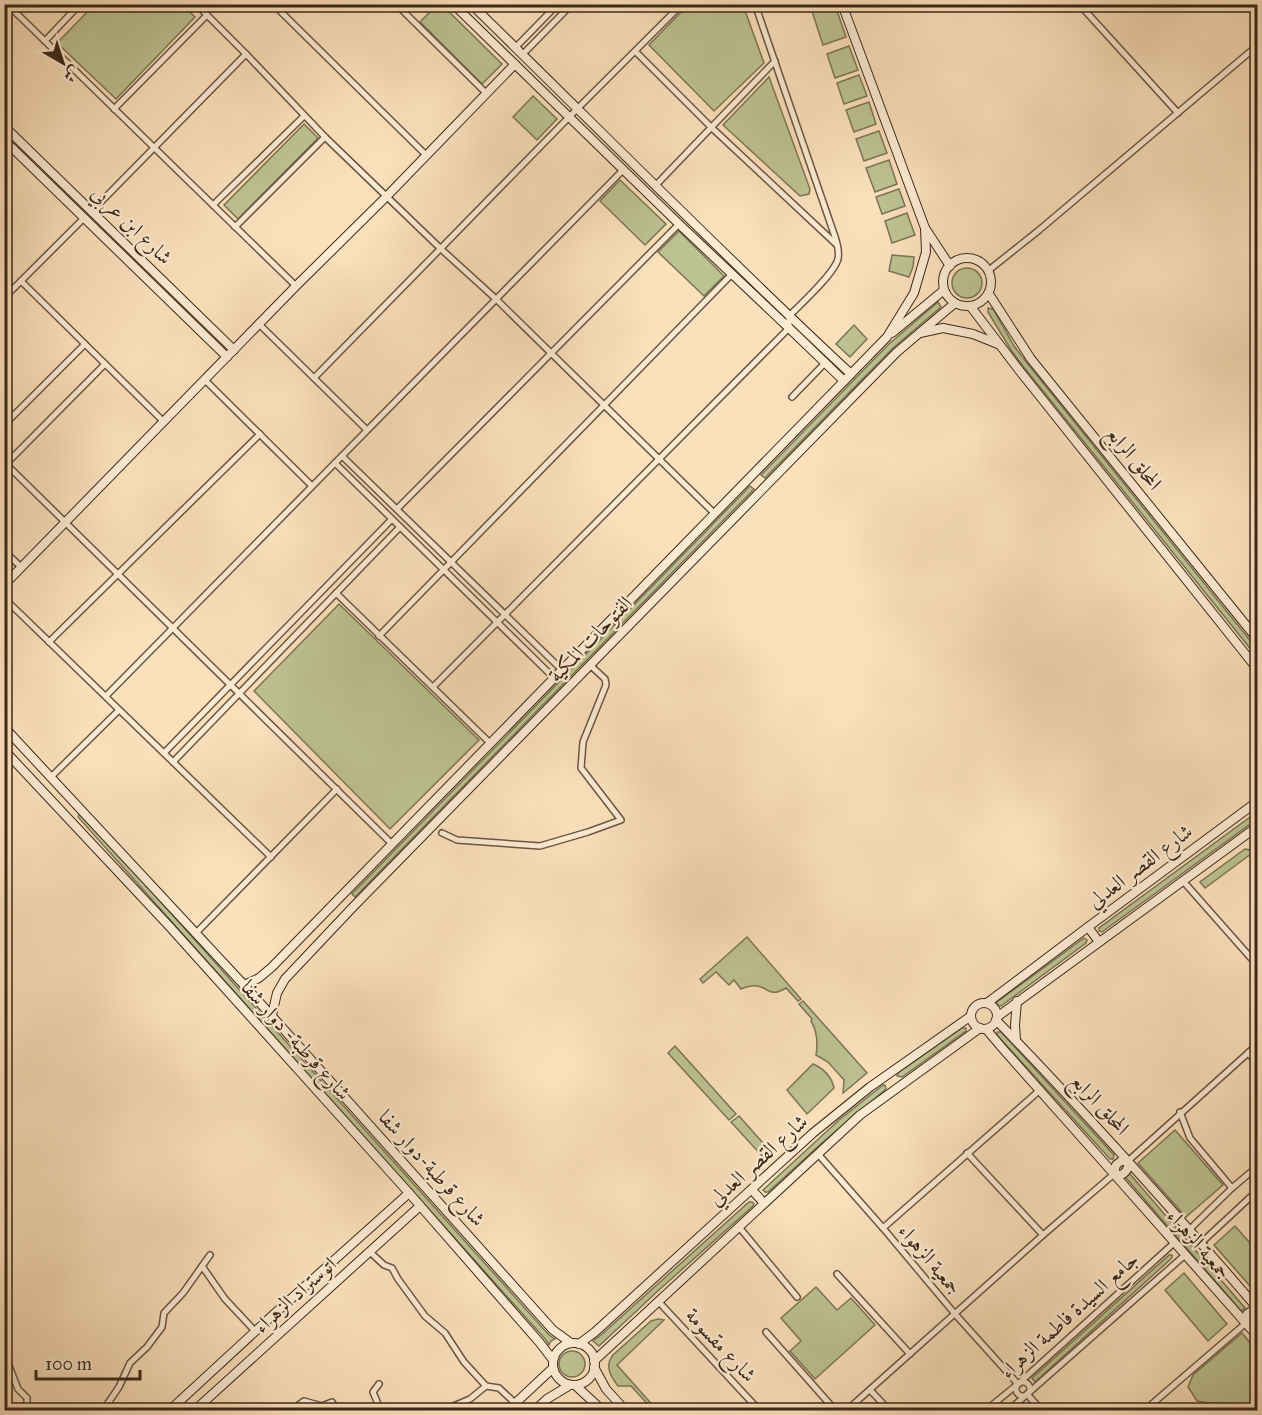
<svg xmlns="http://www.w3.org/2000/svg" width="1262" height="1415" font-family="'IM FELL Great Primer',Amiri,serif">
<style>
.green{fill:#bdc292;stroke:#7c7456;stroke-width:1.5}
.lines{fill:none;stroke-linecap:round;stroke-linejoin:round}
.street-casing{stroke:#6b5542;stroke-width:8}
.secondary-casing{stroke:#3b2719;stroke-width:10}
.street{stroke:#fcebd3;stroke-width:5}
.secondary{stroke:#fcebd3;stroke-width:8}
.labels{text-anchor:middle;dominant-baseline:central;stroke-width:4.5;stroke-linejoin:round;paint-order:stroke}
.street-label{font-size:21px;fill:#3b2719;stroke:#fcebd3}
</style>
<rect width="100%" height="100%" fill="#fbe0bc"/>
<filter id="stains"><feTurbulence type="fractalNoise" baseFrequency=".00333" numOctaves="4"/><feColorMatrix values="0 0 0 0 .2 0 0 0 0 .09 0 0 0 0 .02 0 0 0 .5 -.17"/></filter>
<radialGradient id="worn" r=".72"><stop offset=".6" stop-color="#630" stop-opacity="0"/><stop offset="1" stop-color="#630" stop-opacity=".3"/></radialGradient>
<g class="green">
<polygon points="438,4 442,5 502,64 482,84 420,22"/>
<polygon points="94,5 183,5 195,17 116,99 57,43"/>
<polygon points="688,5 743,5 764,63 714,111 649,45"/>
<polygon points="810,5 835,5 846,37 823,45"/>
<polygon points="849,46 858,70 835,78 827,54"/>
<polygon points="859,75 867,96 844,104 837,83"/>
<polygon points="769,77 810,189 809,194 800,196 723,125"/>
<polygon points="533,96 557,119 537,140 513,117"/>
<polygon points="869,102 876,124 854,132 846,110"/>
<polygon points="304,124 318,138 238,219 224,205"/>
<polygon points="879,131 887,153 864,161 856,139"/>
<polygon points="889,160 897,184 875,192 866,168"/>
<polygon points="620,180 666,224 645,245 600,201"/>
<polygon points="899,189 905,206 882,214 876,197"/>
<polygon points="907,213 915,235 892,243 885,221"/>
<polygon points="679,231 724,276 704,296 658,252"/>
<polygon points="892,255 914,257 913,267 909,277 889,271"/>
<circle cx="967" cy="283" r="15"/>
<polygon points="938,302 941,307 893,348 765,478 761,475 889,344"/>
<polygon points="988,308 993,309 1014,346 1027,363 1257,649 1257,657 1023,366 1011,350 988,312"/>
<polygon points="854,325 867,339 850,357 836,344"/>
<polygon points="750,486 754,489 355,897 352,894"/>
<polygon points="339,604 479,740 390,829 254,691"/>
<polygon points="1257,812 1257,819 1102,932 1099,931 1099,928"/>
<polygon points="80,813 82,814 549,1335 555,1339 551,1341 549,1345 546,1340 78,817"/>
<polygon points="1245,849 1255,851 1205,888 1200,882"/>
<path d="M747 937 801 999 798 1001 786 988C769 998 770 988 757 986 752 985 746 987 741 989L734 980 729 985 716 972 703 983 700 979Z"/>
<polygon points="1084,938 1087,940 1086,943 1001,1006 997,1005 997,1002"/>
<path d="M803 1001 867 1073 843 1093 844 1080 828 1062 816 1055C818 1043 817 1031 811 1021L812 1019 799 1004Z"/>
<polygon points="962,1028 966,1028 966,1031 902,1077 897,1076 898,1073"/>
<polygon points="997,1032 1001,1032 1114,1155 1113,1159 1110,1159 997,1035"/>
<polygon points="675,1046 736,1114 729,1120 668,1053"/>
<path d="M813 1064C823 1068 832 1077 834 1088L807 1114 787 1090Z"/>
<polygon points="883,1085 885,1085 886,1089 823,1142 768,1192 765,1192 763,1190 839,1120"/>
<polygon points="739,1116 771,1152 764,1158 731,1122"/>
<polygon points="1175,1130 1223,1185 1186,1217 1138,1163"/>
<polygon points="1130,1174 1245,1308 1241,1311 1126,1178 1126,1175"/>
<polygon points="749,1202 752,1202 754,1204 753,1206 660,1289 599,1346 593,1341 601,1335"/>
<polygon points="1235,1226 1257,1251 1257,1294 1214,1245"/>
<polygon points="1169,1255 1172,1255 1172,1258 1035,1382 1032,1378"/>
<polygon points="1184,1273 1227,1324 1208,1341 1165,1290"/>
<polygon points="816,1287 837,1310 851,1298 875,1325 815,1379 790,1351 801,1341 781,1318"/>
<path d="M658 1319 664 1320 617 1365 657 1410H653L631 1386H618C611 1377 604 1366 613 1355L651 1321Z"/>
<polygon points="1242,1333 1257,1351 1257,1410 1214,1410 1208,1403 1197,1401 1188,1387 1193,1375"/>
<circle cx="572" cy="1364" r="13"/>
</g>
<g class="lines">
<defs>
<g id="street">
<polyline points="7,4 296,286"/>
<polyline points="196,4 246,54 325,137 441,249 496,299 715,514"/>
<polyline points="273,4 426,155"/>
<polyline points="396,4 486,93"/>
<polyline points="1079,4 1178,113"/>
<polyline points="45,41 80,4"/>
<polyline points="515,48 558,4"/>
<polyline points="636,52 712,128 836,244"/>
<polyline points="523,54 572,4"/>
<polyline points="114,109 207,15"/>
<polyline points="4,153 11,147"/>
<polyline points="656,185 775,61"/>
<polyline points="213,205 304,116"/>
<polyline points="92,211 246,54"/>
<polyline points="235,227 325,137"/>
<polyline points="989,270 1038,231 1258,45"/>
<polyline points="21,281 164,422"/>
<polyline points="4,298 84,218"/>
<polyline points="259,324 367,430"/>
<polyline points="314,378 577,109 682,4"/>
<polyline points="205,380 312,486"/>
<polyline points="792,397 825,363"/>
<polyline points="4,425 85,344"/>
<polyline points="342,456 562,670"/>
<polyline points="4,462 392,844"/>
<polyline points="335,463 554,678"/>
<polyline points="6,464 105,364"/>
<polyline points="397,509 679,224"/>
<polyline points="4,551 21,567"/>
<polyline points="336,593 490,743"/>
<polyline points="4,598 271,857"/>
<polyline points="379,636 731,275"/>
<polyline points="49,642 260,434"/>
<path d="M433 687 789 328V316C801 304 834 274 838 259 840 250 836 239 833 231L755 4"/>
<polyline points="106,696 623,170"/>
<polyline points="164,753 392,519"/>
<polyline points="173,762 400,527"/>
<polyline points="51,777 119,710"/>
<polyline points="442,833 457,840 540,846 588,832 621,820 581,768 583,742 606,685 605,679 590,665"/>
<polyline points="1183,881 1258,966"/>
<polyline points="196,933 337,789"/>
<polyline points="1248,1053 1258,1064"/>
<polyline points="1180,1112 1190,1138 1232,1188"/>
<polyline points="967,1153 1043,1235"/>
<polyline points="818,1154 883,1228 955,1314 1018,1384"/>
<polyline points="1128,1161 1258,1044"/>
<polyline points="739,1227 797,1297"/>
<polyline points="883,1228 1040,1090"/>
<polyline points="1189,1230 1232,1188 1258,1166"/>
<polyline points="1201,1243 1258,1190"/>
<polyline points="370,1252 384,1265 392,1268 398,1279 425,1316 445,1333 464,1362 486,1386"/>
<polyline points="202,1266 225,1299 255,1331"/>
<polyline points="837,1274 910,1354"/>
<polyline points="658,1301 759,1410"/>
<polyline points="766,1332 835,1410"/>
<polyline points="4,1353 18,1389 27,1398 27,1410"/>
<circle cx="1023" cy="1389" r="7"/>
<polyline points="379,1384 373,1392 378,1404 383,1410"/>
<polyline points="870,1390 889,1410"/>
<polyline points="1027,1394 1041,1410"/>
<polyline points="101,1410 104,1409 119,1387 130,1363 147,1347 162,1327 164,1313 183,1293 210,1255"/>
<polyline points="292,1410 304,1401 322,1406 332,1402 337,1410"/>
<polyline points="444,1410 470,1399 486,1386 499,1388 516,1404"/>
<polyline points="847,1410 1043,1235 1114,1174"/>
<polyline points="986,1410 1018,1384 1174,1243"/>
<polyline points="1009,1410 1185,1255"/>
<polyline points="1145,1410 1246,1323"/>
</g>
<g id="secondary">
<polyline points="453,4 679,224 789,328 844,381"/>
<path d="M471 4C598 128 722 254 851 374"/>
<polyline points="842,4 925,228 950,266"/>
<polyline points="4,126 234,350"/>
<polyline points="4,140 227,357"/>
<circle cx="967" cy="282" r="24"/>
<polyline points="989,294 1031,359 1258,640"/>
<polyline points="971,307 1019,370 1258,670"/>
<polyline points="892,333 944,290"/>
<polyline points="920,333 943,328 973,334 998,344"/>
<polyline points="4,585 296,286 387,196 515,64"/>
<polyline points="4,727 244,985 553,1330 571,1343"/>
<polyline points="4,750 169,926 409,1193 540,1343 553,1360"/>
<polyline points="1088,927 1099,942"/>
<polyline points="244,985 259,978 272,967 887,337 914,293 926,252 925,228"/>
<polyline points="987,1003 1088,927 1258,801"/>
<circle cx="984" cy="1016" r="13"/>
<polyline points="272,1015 277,993 285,979 353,907 897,352 955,303"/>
<polyline points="997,1017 1258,826"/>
<path d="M996 1020C1086 1113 1173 1210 1258 1309"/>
<polyline points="986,1029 1003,1049 1114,1174 1258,1337"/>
<polyline points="1016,1040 1015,1025 1017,1001"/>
<path d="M1114 1174 1121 1175C1127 1172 1129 1167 1128 1161"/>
<polyline points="1114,1174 1116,1165 1121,1161 1128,1161"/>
<polyline points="752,1190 764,1203"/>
<polyline points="1246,1323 1245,1320 1247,1314 1253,1310 1258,1311"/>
<polyline points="1246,1323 1252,1324 1258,1321"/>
<circle cx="574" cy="1364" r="21"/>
<polyline points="579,1344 595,1332 813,1133 870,1087 971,1016"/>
<polyline points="594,1361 860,1115 980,1028"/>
<polyline points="594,1367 606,1389 625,1410"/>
<polyline points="575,1385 602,1410"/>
<polyline points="170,1410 273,1315 409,1193"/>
<polyline points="195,1410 420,1206"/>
<polyline points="508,1410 553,1368"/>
<polyline points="535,1410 547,1399 570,1385"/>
</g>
</defs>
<use href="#street" class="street-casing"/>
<use href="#secondary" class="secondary-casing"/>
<use href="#street" class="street"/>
<use href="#secondary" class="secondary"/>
</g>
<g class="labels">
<g class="street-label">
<text transform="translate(132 225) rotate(44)">شارع ابن عربي</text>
<text transform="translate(1134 458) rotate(51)">المحلق الرابع</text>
<text transform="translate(590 639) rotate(-46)">الفتوحات المكية</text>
<text transform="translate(1140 866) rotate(-37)">شارع القصر العدلي</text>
<text transform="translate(296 1040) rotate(48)">شارع قرطبة- دوار شفا</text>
<text transform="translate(1100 1104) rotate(47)">المحلق الرابع</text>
<text transform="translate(758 1160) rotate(-42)">شارع القصر العدلي</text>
<text transform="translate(432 1168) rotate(48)">شارع قرطبة-دوار شفا</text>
<text transform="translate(1199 1244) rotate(49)">جمعية الزهراء</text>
<text transform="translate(930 1259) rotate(50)">جمعية الزهواء</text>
<text transform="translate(295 1295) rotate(-42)">اتوستراد الزهراء</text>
<text transform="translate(1069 1315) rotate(-42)">جامع السيدة فاطمة الزهراء</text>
<text transform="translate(721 1345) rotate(47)">شارع مقسومة</text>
</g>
</g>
<rect width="1262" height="1415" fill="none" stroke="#fbe0bc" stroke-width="24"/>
<rect x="6" y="6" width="1250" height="1403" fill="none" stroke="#3b2719" stroke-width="3"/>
<rect x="12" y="12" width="1238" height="1391" fill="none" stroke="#3b2719" stroke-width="1.5"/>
<g transform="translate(63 63) rotate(141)" stroke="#fcebd3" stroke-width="4.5" paint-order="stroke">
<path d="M0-4.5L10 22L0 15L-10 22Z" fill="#3b2719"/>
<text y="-9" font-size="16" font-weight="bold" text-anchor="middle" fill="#3b2719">ش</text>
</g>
<path d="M36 1370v9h104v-9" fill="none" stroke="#3b2719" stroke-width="3"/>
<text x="45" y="1370" font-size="18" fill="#3b2719" stroke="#fcebd3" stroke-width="4.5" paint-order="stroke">100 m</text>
<rect width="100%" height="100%" filter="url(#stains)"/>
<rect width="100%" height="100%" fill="url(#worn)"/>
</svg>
